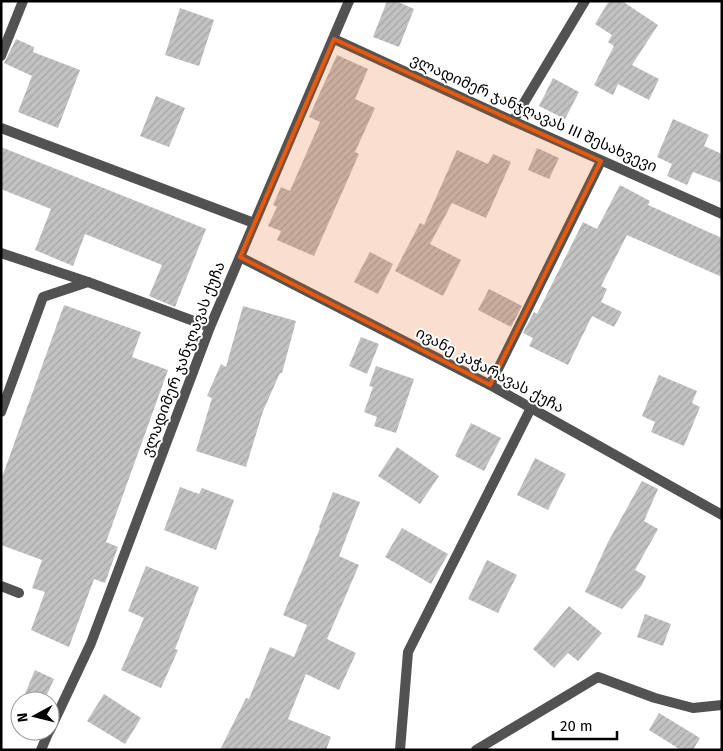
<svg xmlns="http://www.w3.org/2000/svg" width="723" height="751" font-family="'Fira Sans','Noto Sans Georgian',sans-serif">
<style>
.building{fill:url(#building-hatch)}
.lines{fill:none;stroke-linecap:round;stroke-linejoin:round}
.service{stroke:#525252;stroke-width:10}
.minor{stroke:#525252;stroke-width:10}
.tertiary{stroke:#525252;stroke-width:10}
.marked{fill:#e8590c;fill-opacity:0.2;stroke:#e8590c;stroke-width:4;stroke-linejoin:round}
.labels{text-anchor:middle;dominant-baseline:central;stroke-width:4;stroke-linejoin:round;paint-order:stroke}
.street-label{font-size:15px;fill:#000;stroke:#fff}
</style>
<defs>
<pattern id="building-hatch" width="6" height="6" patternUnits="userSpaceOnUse" patternTransform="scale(1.25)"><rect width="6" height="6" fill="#c2c2c2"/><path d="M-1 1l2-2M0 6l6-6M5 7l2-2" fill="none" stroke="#a5a5a5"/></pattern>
</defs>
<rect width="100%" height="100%" fill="#fff"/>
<g class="building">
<polygon points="387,1 396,1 414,9 399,47 373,37"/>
<polygon points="609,1 622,1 658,25 632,65 659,79 649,100 618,84 613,95 594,85 614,46 608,42 612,35 595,24"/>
<polygon points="180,8 214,20 199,66 165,55"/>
<polygon points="16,39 34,47 33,52 80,70 58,128 18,112 32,76 4,63"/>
<polygon points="337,55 368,69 355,99 375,108 355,152 359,154 314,256 277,240 281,231 268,226 277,207 273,205 281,187 290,191 320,122 309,117"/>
<polygon points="553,78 579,92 565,119 539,106"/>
<polygon points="156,96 185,108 169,147 140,136"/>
<polygon points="673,119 709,135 704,146 722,154 722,183 693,172 687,185 667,176 672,164 657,157"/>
<polygon points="1,147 206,229 175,307 149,296 162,265 85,234 73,266 35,250 51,209 1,189"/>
<polygon points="537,148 559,158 549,179 528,170"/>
<polygon points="457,150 488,164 493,154 511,162 486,218 452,203 430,244 461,260 443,296 395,271 420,223 424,225"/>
<polygon points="620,185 650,201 648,205 722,238 722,277 627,235 601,286 607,289 601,302 622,312 614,327 592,316 568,365 529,346 533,338 523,333 534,312 537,314 583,222 597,229"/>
<polygon points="370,252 393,264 378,294 354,282"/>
<polygon points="489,289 522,306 511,327 478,310"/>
<polygon points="64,305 141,332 132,357 168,370 106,542 118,547 105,583 94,579 69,647 31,630 45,592 32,588 42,560 1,545 1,480"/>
<polygon points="243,306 296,321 282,373 280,373 263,411 246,467 196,451 212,398 207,396 221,364 226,367"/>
<polygon points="361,337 379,344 367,374 349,366"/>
<polygon points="376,366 414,379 396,433 374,426 377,417 364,412 373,387 369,386"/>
<polygon points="659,375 697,391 692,403 700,407 684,446 651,432 655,422 642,416"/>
<polygon points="471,423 501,438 484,471 455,456"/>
<polygon points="397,447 439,476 420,504 378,476"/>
<polygon points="535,458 566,474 548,510 517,495"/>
<polygon points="642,481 658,489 644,521 658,529 635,570 646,576 642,585 622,609 585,592 608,542"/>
<polygon points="180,487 199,494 202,488 234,500 216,550 164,530"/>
<polygon points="333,492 360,502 339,556 359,565 327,639 356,653 339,690 306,674 288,719 331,737 326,750 220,750 246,698 249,699 270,647 294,657 307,625 283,615 320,528 319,527"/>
<polygon points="402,528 448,554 431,584 385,557"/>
<polygon points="487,560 517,575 498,613 468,599"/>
<polygon points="146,566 199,587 175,649 178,650 161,688 121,670 144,618 128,611"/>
<polygon points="569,606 602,633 578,661 568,653 554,668 533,649"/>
<polygon points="645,614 671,624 663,646 637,637"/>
<polygon points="35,670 54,679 44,701 22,701"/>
<polygon points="104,694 141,718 125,744 87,721"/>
<polygon points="659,713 700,738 693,750 681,750 649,730"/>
</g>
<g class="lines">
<g class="service">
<polyline points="1,56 23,1"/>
<polyline points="513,121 585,1"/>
<polyline points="1,128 254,223"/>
<polyline points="1,253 88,282"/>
<polyline points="1,412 43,297 88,282 210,327"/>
<polyline points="1,586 19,593"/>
</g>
<g class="minor">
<polyline points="334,39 513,121 722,214"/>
<polyline points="240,257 490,385 722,515"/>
<polyline points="490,385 601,161"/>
<polyline points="400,750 408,652 531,408"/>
<polyline points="476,750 598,677 655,698 693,708 722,705"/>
</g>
<g class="tertiary">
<polyline points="50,730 91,643 210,327 349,1"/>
<polyline points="41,750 49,731"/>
</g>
</g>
<path class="marked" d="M334 39 601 161 490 385 240 257Z"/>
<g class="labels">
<g class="street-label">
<text transform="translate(534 113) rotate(24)">ვლადიმერ ჯანჯღავას III შესახვევი</text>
<text transform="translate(183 359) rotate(-69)">ვლადიმერ ჯანჯღავას ქუჩა</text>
<text transform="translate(490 370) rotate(28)">ივანე კაჭარავას ქუჩა</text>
</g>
</g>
<rect width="723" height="751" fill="none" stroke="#000000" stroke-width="5"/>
<g transform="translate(35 716) rotate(263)"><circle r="24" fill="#ffffff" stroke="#999999"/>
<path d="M0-4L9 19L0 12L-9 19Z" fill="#000000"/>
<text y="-8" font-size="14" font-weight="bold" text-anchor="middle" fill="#000000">N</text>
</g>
<path d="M553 731v8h64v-8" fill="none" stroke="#000000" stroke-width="2.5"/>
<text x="560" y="731" font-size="15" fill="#000000" stroke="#ffffff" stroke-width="4" paint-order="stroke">20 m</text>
</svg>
